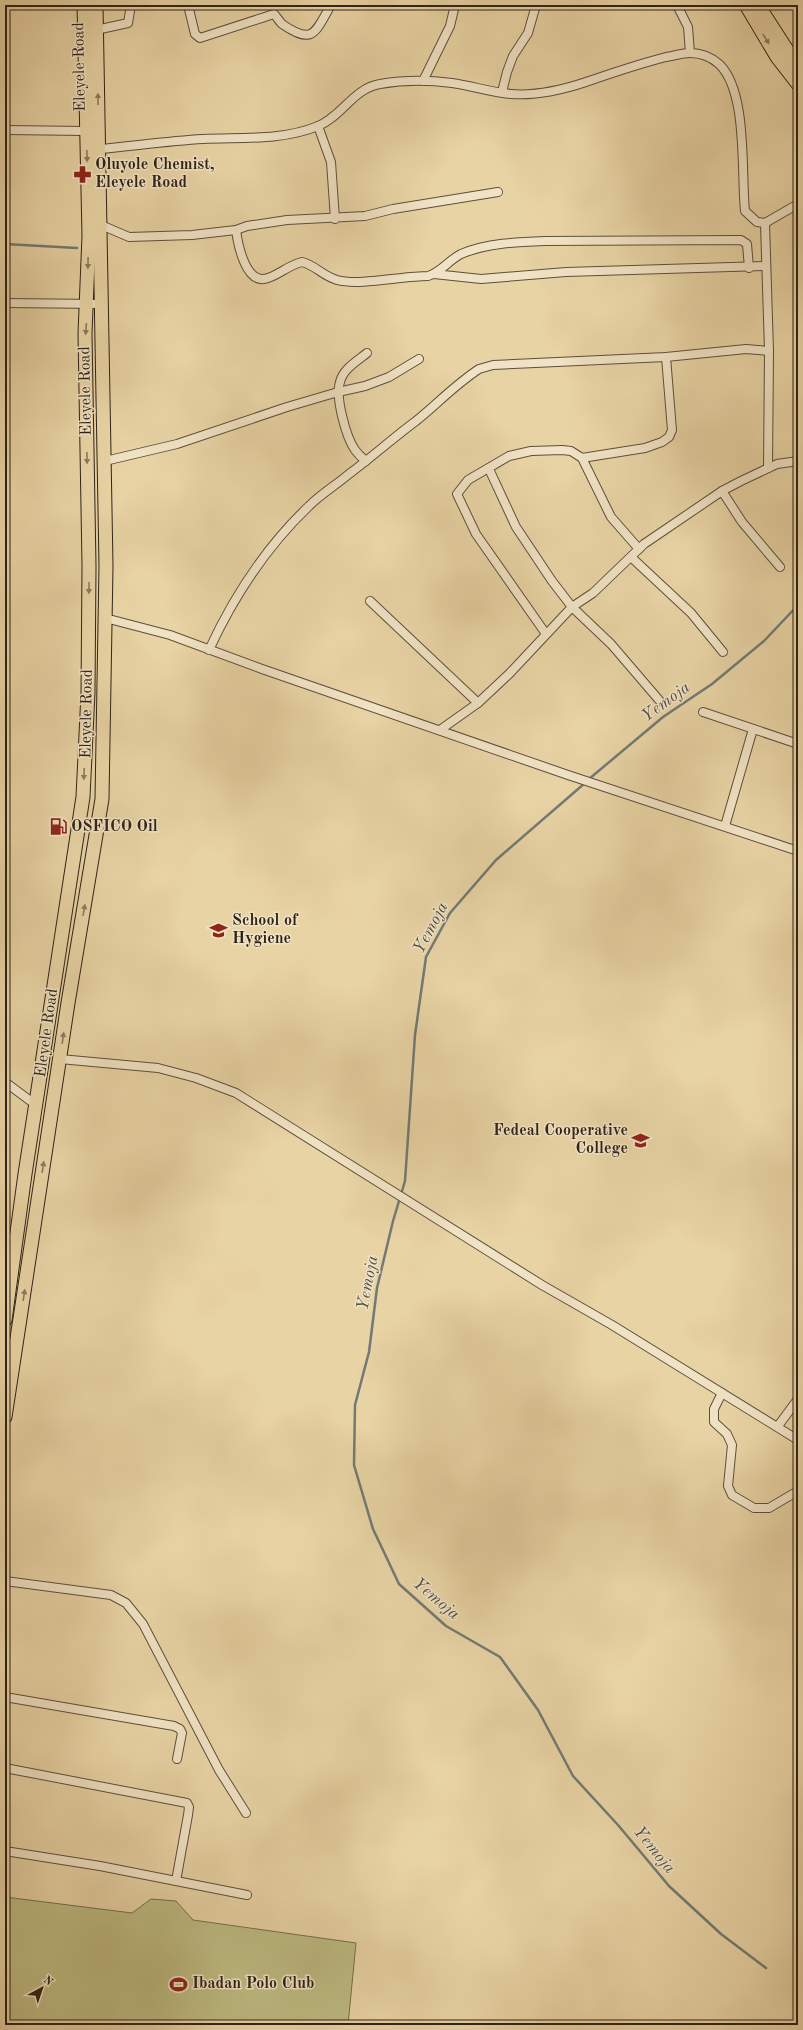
<svg xmlns="http://www.w3.org/2000/svg" width="803" height="2030" font-family="'Old Standard TT',serif">
<style>
.green{fill:#bdba81;stroke:#766e4c}
.lines{fill:none;stroke-linecap:round;stroke-linejoin:round}
.stream{stroke:#727a75;stroke-width:2.5}
.minor-casing{stroke:#5d4f3b;stroke-width:10}
.primary-casing{stroke:#2f2318;stroke-width:15}
.minor{stroke:#f0e2c4;stroke-width:8}
.primary{stroke:#e8d3a4;stroke-width:13}
.oneway{fill:#8c7b5e}
.labels{text-anchor:middle;dominant-baseline:central;stroke-width:3;stroke-linejoin:round;paint-order:stroke}
.street-label{font-size:16px;fill:#2f2318;stroke:#f0e2c4}
.poi-label{font-size:16px;font-weight:bold;fill:#2f2318;stroke:#f0e2c4;text-anchor:start}
.water-label{font-size:17px;font-style:italic;fill:#504e46;stroke:#f0e2c4}
</style>
<rect width="100%" height="100%" fill="#e8d3a4"/>
<filter id="stains"><feTurbulence type="fractalNoise" baseFrequency=".005" numOctaves="4"/><feColorMatrix values="0 0 0 0 .2 0 0 0 0 .09 0 0 0 0 .02 0 0 0 .5 -.17"/></filter>
<radialGradient id="worn" r=".72"><stop offset=".6" stop-color="#630" stop-opacity="0"/><stop offset="1" stop-color="#630" stop-opacity=".3"/></radialGradient>
<polygon class="green" points="5,1897 132,1913 151,1899 176,1901 193,1920 356,1943 348,2025 5,2025"/>
<g class="lines">
<g class="stream">
<polyline points="5,244 77,248"/>
<polyline points="589,779 663,717 712,684 764,641 798,605"/>
<polyline points="585,783 496,860 450,913 426,957 415,1035 405,1181 393,1221 377,1288 369,1352 355,1405 354,1465 373,1529 399,1584 446,1626 500,1657 538,1710 573,1776 618,1825 669,1886 721,1934 766,1968"/>
</g>
<defs>
<g id="minor">
<path d="M188 5 195 34 200 38 274 14C277 17 279 21 282 24 314 46 315 32 331 5"/>
<polyline points="677,5 688,27 690,53"/>
<polyline points="96,30 128,23 131,5"/>
<polyline points="423,81 450,26 455,5"/>
<polyline points="502,92 507,72 513,56 528,33 536,5"/>
<polyline points="318,126 331,162 335,219"/>
<polyline points="5,130 86,131"/>
<path d="M99 149C133 146 168 141 203 139 240 137 282 141 318 126 341 117 354 88 380 84 403 80 429 80 452 83 472 86 491 92 511 94 536 96 562 90 586 82 612 73 639 64 666 57 674 56 682 53 690 53 700 53 711 57 719 64 748 91 741 173 745 211L757 222 765 223 769 351 768 468"/>
<polyline points="765,223 798,204"/>
<polyline points="101,225 129,237 192,235 236,230 247,226 287,220 365,216 393,209 498,192"/>
<path d="M236 230C238 245 246 286 268 278 280 274 289 265 302 262 315 265 323 276 337 280 360 286 402 276 428 276 440 273 449 260 461 254 487 243 518 242 546 241L741 240 747 244 749 268"/>
<polyline points="434,274 481,279 566,272 766,266"/>
<polyline points="5,303 101,304"/>
<polyline points="582,458 611,517 639,549"/>
<polyline points="105,461 177,444 287,407 338,392 365,386 389,377 419,359"/>
<path d="M366 461C362 458 358 454 355 450 346 437 335 397 340 382 343 369 357 361 367 353"/>
<polyline points="489,469 516,527 552,581 572,607 611,644 659,700"/>
<polyline points="722,491 742,522 780,567"/>
<polyline points="631,557 691,613 723,652"/>
<polyline points="370,601 478,703"/>
<polyline points="105,618 170,635 262,669 568,775 798,851"/>
<polyline points="546,634 476,534 457,494 468,480 509,456 531,451 562,450 571,451 582,458 645,448 662,442 669,437 672,430 666,357"/>
<path d="M209 650C233 598 267 546 309 506 321 494 336 485 349 474 372 457 393 438 416 421 437 404 456 384 479 369L493 365 666 357 746 349 769 351"/>
<polyline points="703,712 798,744"/>
<polyline points="440,730 478,703 509,674 572,607 593,593 644,544 722,491 741,481 777,464 798,461"/>
<polyline points="725,826 753,729"/>
<polyline points="60,1059 158,1068 196,1078 236,1093 542,1285 612,1325 798,1440"/>
<polyline points="5,1082 36,1105"/>
<polyline points="722,1393 714,1409 714,1422 727,1434 732,1445 728,1486 732,1495 754,1508 769,1508 798,1491"/>
<polyline points="778,1426 798,1399"/>
<polyline points="5,1581 111,1595 126,1603 143,1624 219,1770 246,1813"/>
<polyline points="5,1697 174,1726 180,1729 182,1733 177,1759"/>
<polyline points="5,1768 187,1803 189,1807 188,1815 176,1881"/>
<polyline points="5,1851 100,1866 247,1895"/>
</g>
<g id="primary">
<polyline points="746,5 777,57 798,84"/>
<polyline points="758,5 798,67"/>
<polyline points="5,1320 25,1174 83,797 88,693 89,566 85,333 89,236 84,5"/>
<polyline points="5,1417 68,1003 102,799 106,566 96,5"/>
</g>
</defs>
<use href="#minor" class="minor-casing"/>
<use href="#primary" class="primary-casing"/>
<use href="#minor" class="minor"/>
<use href="#primary" class="primary"/>
</g>
<defs><path id="oneway-solid" d="M-6-.8H1V-3.2L6.5 0L1 3.2V.8H-6Z"/></defs>
<g class="oneway">
<use href="#oneway-solid" transform="translate(766 39) rotate(58)"/>
<use href="#oneway-solid" transform="translate(98 99) rotate(-91)"/>
<use href="#oneway-solid" transform="translate(87 156) rotate(89)"/>
<use href="#oneway-solid" transform="translate(88 263) rotate(91)"/>
<use href="#oneway-solid" transform="translate(86 329) rotate(94)"/>
<use href="#oneway-solid" transform="translate(87 458) rotate(89)"/>
<use href="#oneway-solid" transform="translate(89 588) rotate(91)"/>
<use href="#oneway-solid" transform="translate(84 774) rotate(92)"/>
<use href="#oneway-solid" transform="translate(84 910) rotate(-80)"/>
<use href="#oneway-solid" transform="translate(63 1038) rotate(-82)"/>
<use href="#oneway-solid" transform="translate(43 1167) rotate(-81)"/>
<use href="#oneway-solid" transform="translate(24 1295) rotate(-81)"/>
</g>
<defs>
<symbol id="pharmacy-bare" viewBox="-9 -9 18 18"><path d="M-2-6h4v4h4v4h-4v4h-4v-4h-4v-4h4Z" fill="#8f2418" stroke="#f0e2c4" stroke-width="2.5" paint-order="stroke"/></symbol>
<symbol id="fuel-bare" viewBox="-9 -9 18 18"><path d="M-5.5-6h7V0h2V4h1.3V-2.5L3-4.5l.8-.8L6-3V5H2.5V1h-1V6h-7ZM-4.2-4.7v3.2H.2V-4.7Z" fill="#8f2418" stroke="#f0e2c4" stroke-width="2.5" paint-order="stroke"/></symbol>
<symbol id="university-bare" viewBox="-9 -9 18 18"><path d="M0-5L7-2L0 1L-7-2ZM-4 1L0 2.5L4 1V4Q0 6-4 4Z" fill="#8f2418" stroke="#f0e2c4" stroke-width="2.5" paint-order="stroke"/></symbol>
<symbol id="stadium-bare" viewBox="-9 -9 18 18"><path d="M0-5a6.5 5 0 1 0 0 10a6.5 5 0 1 0 0-10ZM-3.5-1.8h7v3.6h-7Z" fill="#8f2418" stroke="#f0e2c4" stroke-width="2.5" paint-order="stroke"/></symbol>
</defs>
<g fill-rule="evenodd">
<use href="#pharmacy-bare" x="70" y="162" width="25" height="25"/>
<use href="#fuel-bare" x="46" y="814" width="25" height="25"/>
<use href="#university-bare" x="206" y="918" width="25" height="25"/>
<use href="#university-bare" x="628" y="1128" width="25" height="25"/>
<use href="#stadium-bare" x="166" y="1972" width="25" height="25"/>
</g>
<g class="labels">
<g class="street-label">
<text transform="translate(80 67) rotate(-91)">Eleyele Road</text>
<text transform="translate(86 391) rotate(-91)">Eleyele Road</text>
<text transform="translate(87 714) rotate(-89)">Eleyele Road</text>
<text transform="translate(47 1033) rotate(-82)">Eleyele Road</text>
</g>
<g class="poi-label">
<text x="95" y="165">Oluyole Chemist,<tspan x="95" dy="18">Eleyele Road</tspan></text>
<text x="71" y="827">OSFICO Oil</text>
<text x="232" y="921">School of<tspan x="232" dy="18">Hygiene</tspan></text>
<text x="628" y="1131" text-anchor="end">Fedeal Cooperative<tspan x="628" dy="18">College</tspan></text>
<text x="192" y="1984">Ibadan Polo Club</text>
</g>
<g class="water-label">
<text transform="translate(666 702) rotate(-36)">Yemoja</text>
<text transform="translate(431 928) rotate(-62)">Yemoja</text>
<text transform="translate(368 1283) rotate(-79)">Yemoja</text>
<text transform="translate(436 1599) rotate(40)">Yemoja</text>
<text transform="translate(654 1850) rotate(51)">Yemoja</text>
</g>
</g>
<rect width="803" height="2030" fill="none" stroke="#e8d3a4" stroke-width="20"/>
<rect x="6" y="6" width="791" height="2018" fill="none" stroke="#2f2318" stroke-width="2"/>
<rect x="10" y="10" width="783" height="2010" fill="none" stroke="#2f2318"/>
<g transform="translate(42 1988) rotate(40)" stroke="#f0e2c4" stroke-width="3" paint-order="stroke">
<path d="M0-3L7 15L0 10L-7 15Z" fill="#2f2318"/>
<text y="-6" font-size="11" font-weight="bold" text-anchor="middle" fill="#2f2318">N</text>
</g>
<rect width="100%" height="100%" filter="url(#stains)"/>
<rect width="100%" height="100%" fill="url(#worn)"/>
</svg>
